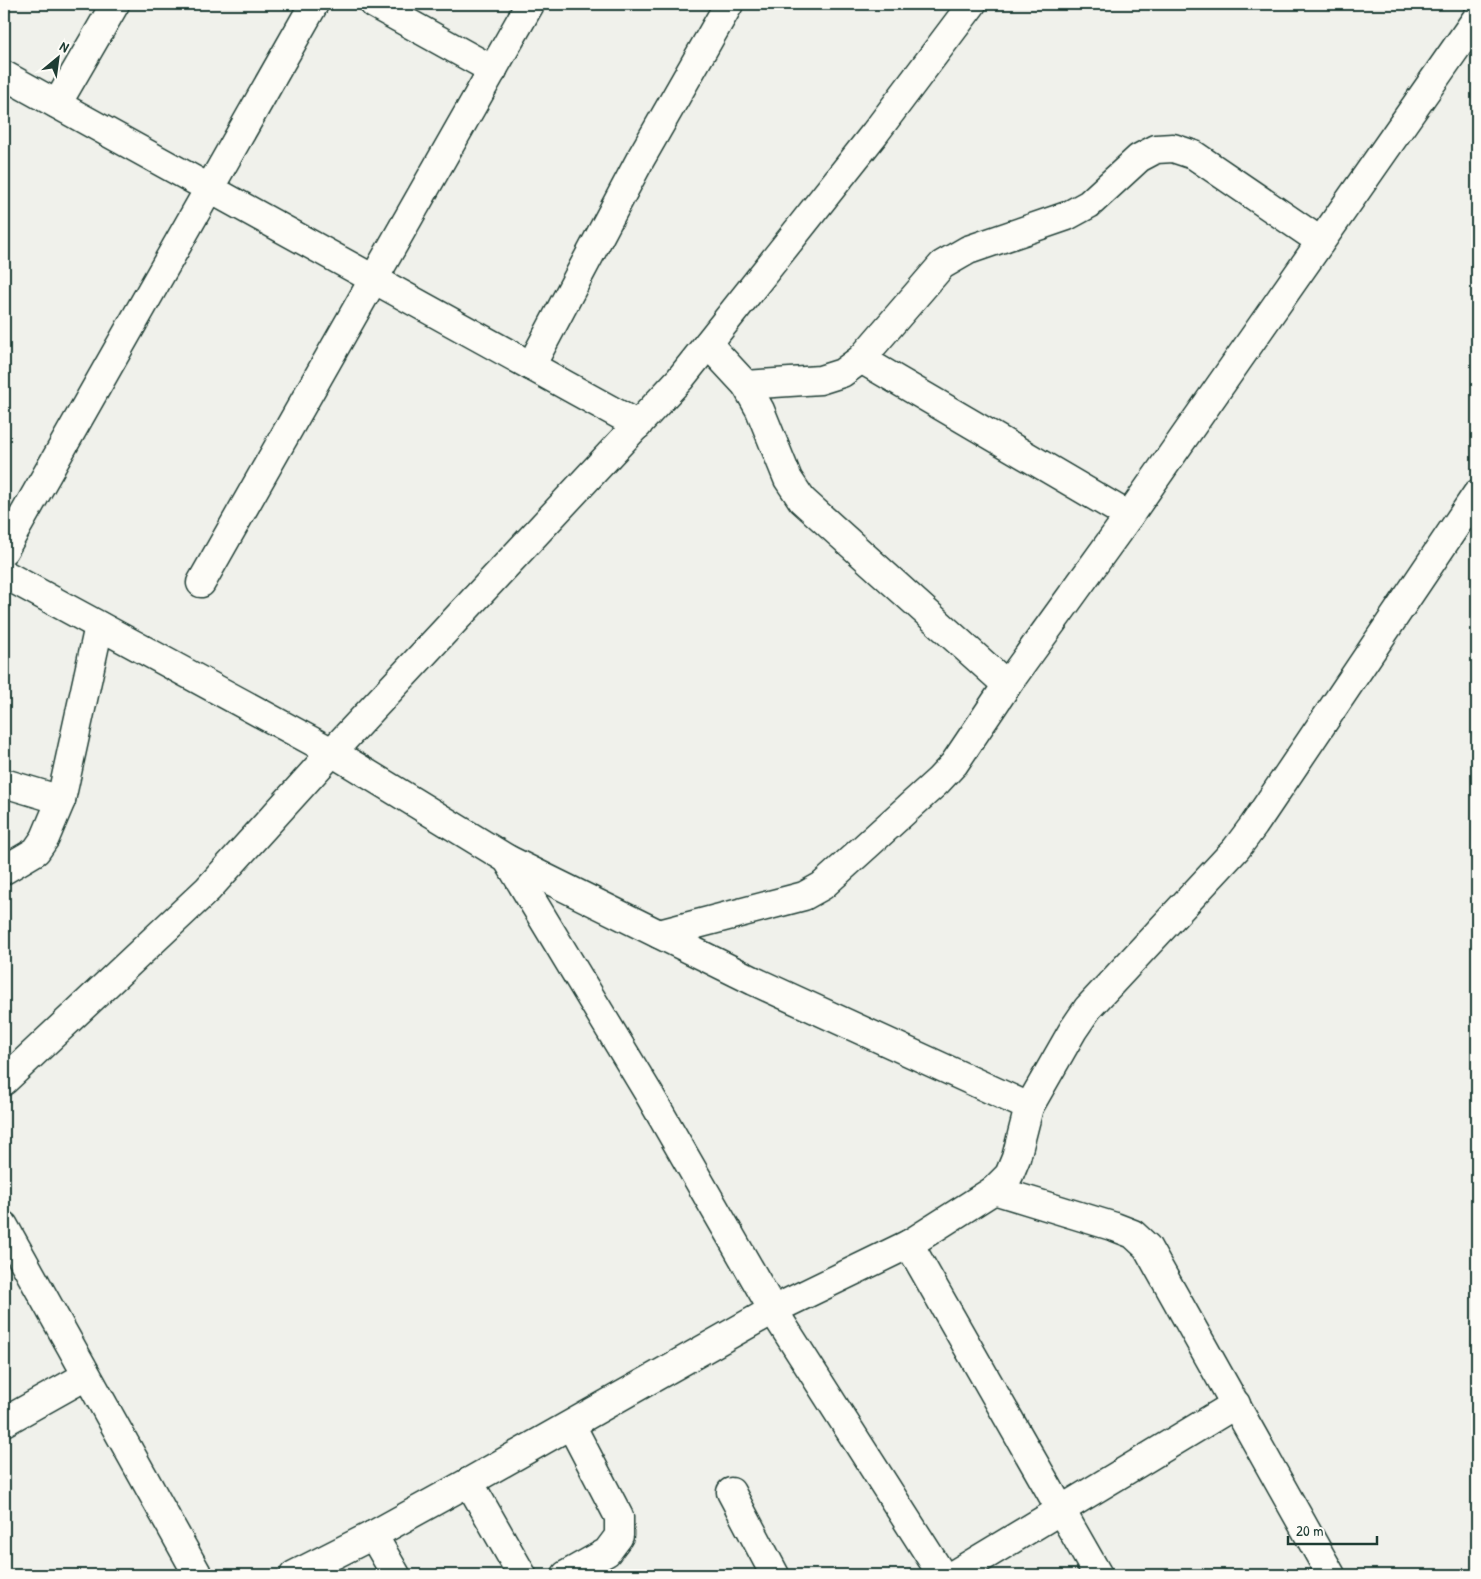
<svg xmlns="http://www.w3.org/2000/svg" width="1481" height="1579" font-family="'Patrick Hand',sans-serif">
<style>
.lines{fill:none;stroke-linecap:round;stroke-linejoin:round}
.minor-casing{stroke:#1f3d34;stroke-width:31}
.primary-casing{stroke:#1f3d34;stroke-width:31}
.minor{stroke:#fdfcf7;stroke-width:28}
.primary{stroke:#fdfcf7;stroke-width:28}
</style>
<rect width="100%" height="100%" fill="#f0f1eb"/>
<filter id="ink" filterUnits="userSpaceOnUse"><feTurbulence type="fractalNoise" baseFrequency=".02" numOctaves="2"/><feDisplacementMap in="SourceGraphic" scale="10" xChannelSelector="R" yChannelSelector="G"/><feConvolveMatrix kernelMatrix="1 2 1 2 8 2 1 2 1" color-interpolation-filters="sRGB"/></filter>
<g filter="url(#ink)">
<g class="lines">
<defs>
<g id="minor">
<polyline points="374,4 493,70"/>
<polyline points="4,75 638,425"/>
<polyline points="57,104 115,4"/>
<polyline points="708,344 746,385 760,410 788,479 802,500 1007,685"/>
<polyline points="861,359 1129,516"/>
<polyline points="531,366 641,158 729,4"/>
<polyline points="746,385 820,380 842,373 861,359 942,265 968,250 1067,216 1089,204 1139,158 1156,149 1173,148 1194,155 1320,241"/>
<polyline points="4,550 314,4"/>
<polyline points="4,574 332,752 507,859 754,981 1029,1107"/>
<polyline points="201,583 530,4"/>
<polyline points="4,783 61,800"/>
<polyline points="507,859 649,1094 773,1310 942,1575"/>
<polyline points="4,870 36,851 45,838 61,800 99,626"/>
<polyline points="659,934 785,901 804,896 822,886 938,781 954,764 1007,685 1129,516 1477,18"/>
<polyline points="994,1190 1115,1227 1133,1234 1147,1247 1331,1575"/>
<polyline points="4,1226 198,1575"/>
<polyline points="909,1244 1098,1575"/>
<polyline points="4,1422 86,1376"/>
<polyline points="469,1482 522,1575"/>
<polyline points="731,1492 775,1575"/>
<polyline points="373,1535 396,1575"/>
<polyline points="294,1575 373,1535 469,1482 773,1310 909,1244 994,1190 1009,1175 1016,1158 1029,1107 1073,1030 1088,1008 1236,849 1254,825 1477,494"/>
<polyline points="566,1575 607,1552 619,1536 619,1517 571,1425"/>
<polyline points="953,1575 1236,1404"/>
</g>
<polyline id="primary" points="4,1081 208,889 332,752 680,379 875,133 972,4"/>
</defs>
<use href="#minor" class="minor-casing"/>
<use href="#primary" class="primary-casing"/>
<use href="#minor" class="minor"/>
<use href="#primary" class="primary"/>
</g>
</g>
<rect width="1481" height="1579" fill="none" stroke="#fdfcf7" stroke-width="20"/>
<rect x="10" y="10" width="1461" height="1559" fill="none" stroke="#1f3d34" stroke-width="2" filter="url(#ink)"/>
<g transform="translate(58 58) rotate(29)" stroke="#fdfcf7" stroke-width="4" paint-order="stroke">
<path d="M0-4L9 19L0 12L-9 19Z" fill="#1f3d34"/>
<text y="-8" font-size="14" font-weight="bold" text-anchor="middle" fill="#1f3d34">N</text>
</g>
<path d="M1288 1536v8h89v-8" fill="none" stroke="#1f3d34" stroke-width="2.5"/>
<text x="1296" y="1536" font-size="15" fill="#1f3d34" stroke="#fdfcf7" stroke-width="4" paint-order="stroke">20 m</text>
</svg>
